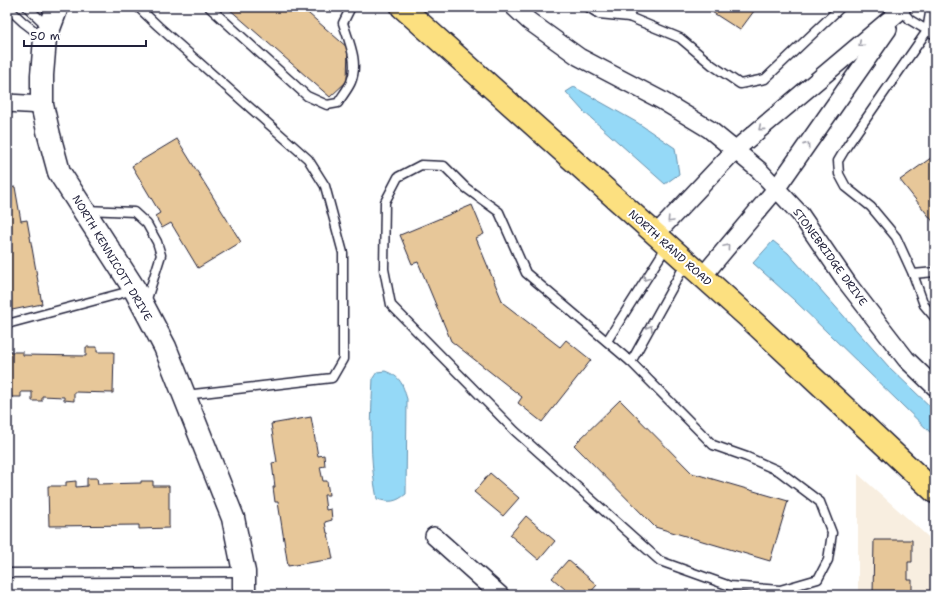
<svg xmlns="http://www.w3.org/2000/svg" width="942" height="602" font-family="'Shantell Sans',sans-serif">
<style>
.built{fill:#f8eee0}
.water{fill:#95d9f7;stroke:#6790ac}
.building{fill:#e7c799;stroke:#22223b}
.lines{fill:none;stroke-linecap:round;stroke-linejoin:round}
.lane-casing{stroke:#22223b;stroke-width:11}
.street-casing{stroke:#22223b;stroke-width:20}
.secondary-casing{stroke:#22223b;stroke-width:25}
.primary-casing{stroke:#22223b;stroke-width:25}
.lane{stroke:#fff;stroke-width:8}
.street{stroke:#fff;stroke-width:17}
.secondary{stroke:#fff;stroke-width:22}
.primary{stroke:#fce080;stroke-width:22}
.oneway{stroke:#9c9ca7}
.labels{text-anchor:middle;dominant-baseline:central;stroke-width:4;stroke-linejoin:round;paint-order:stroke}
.street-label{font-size:11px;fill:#22223b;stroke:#fff}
</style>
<rect width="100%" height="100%" fill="#fff"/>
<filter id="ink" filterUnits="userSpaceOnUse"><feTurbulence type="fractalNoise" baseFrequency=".025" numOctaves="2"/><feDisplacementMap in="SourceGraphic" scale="8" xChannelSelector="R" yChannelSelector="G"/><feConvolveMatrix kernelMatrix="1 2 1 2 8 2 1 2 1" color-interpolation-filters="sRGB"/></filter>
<g filter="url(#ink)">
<polygon class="built" points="858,474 935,543 935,595 858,595"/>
<g class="water">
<polygon points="574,87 638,123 675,148 679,174 665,184 583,111 566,92"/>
<polygon points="773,241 788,253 889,367 935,411 935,437 794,300 753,263"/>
<path d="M385 371C401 377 402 383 407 399L406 494C396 502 390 503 377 499 369 459 371 418 373 378L377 372Z"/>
</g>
<g class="building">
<polygon points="229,7 301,7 348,48 347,81 330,97 228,8"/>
<polygon points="704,7 757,7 740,30"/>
<polygon points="177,139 241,242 198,268 171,223 162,228 155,216 160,213 132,166"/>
<polygon points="935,155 935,224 900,180"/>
<polygon points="15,187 21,221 27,220 42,304 7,311 7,188"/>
<polygon points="472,205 484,234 476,238 503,303 560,347 566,340 591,360 542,422 518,403 522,397 451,341 418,262 412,264 400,235"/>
<polygon points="86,347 97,347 97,352 114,352 113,393 74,392 74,401 64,400 64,397 42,396 42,401 32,401 32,392 21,392 21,397 11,397 11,393 7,393 7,352 23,352 23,355 86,356"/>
<polygon points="620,400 692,473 788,501 770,561 655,527 574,445"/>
<polygon points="311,417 318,456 324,455 325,466 320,467 323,481 327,481 329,495 324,495 326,510 331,509 332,520 325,522 327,533 328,533 333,559 288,566 278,502 275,502 273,487 275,487 272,463 277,462 271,424"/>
<polygon points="490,473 519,498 503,516 474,492"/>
<polygon points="87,478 97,478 98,484 141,483 141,481 153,481 153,486 169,486 169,528 139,529 139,525 49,526 48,486 66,486 66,482 76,481 76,487 87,486"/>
<polygon points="526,516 555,541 539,560 510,535"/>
<polygon points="874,540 912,540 912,562 908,562 908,580 912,580 912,595 873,595"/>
<polygon points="568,560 597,585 588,595 572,595 552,578"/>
</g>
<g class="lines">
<defs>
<g id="lane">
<polyline points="7,7 23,22 45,39"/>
<polyline points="27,7 48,27"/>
<polyline points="138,7 158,26 308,159 325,186 343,253 343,359 332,378 185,395"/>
<path d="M209 7 307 96 327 105 338 103C342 96 348 89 351 82 359 62 349 42 343 23L351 7"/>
<polyline points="588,7 599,14 629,17"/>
<polyline points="632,7 629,17 680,38 712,65 740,84 765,79 841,7"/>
<polyline points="931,7 927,31 847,146 838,161 839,174 846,187 871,207 896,237 913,274 924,305 935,318"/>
<polyline points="900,8 910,20 935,35"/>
<polygon points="421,165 444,166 466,188 499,212 526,273 631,362 713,445 747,457 779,471 820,502 832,533 828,560 818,579 780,590 730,586 660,561 515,431 391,305 384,269 385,202 398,177"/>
<polyline points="86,210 134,212 147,224 157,242 161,255 146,302"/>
<polyline points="913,274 935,272"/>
<polyline points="7,324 134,290"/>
<polyline points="607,341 667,246"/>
<polyline points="631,362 686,263"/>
<polyline points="7,573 242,572"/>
</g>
<g id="street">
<polyline points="514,7 529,21 579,57 661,100 709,129 759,170 800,214 848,284 906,359 935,387"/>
<polyline points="7,103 42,105"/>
<polyline points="655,235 735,150 901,10"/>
<polyline points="702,277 776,189 888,29"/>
<polyline points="434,536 500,595"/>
</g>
<polyline id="secondary" points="57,7 45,39 42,75 42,105 49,135 59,172 135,290 165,347 233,518 244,572 244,595"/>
<polyline id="primary" points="402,7 747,316 935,492"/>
</defs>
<use href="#lane" class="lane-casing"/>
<use href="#street" class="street-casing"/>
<use href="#secondary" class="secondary-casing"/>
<use href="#primary" class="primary-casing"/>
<use href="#lane" class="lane"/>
<use href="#street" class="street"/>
<use href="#secondary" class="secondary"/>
<use href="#primary" class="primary"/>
</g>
<defs><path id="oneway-chevron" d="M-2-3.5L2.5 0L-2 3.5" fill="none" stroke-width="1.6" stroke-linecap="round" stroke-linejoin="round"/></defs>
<g class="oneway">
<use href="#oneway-chevron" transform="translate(861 44) rotate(140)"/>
<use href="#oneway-chevron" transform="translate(761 128) rotate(140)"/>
<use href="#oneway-chevron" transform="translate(807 145) rotate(-55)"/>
<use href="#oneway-chevron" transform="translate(670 220) rotate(133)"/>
<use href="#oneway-chevron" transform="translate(727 247) rotate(-50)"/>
<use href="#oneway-chevron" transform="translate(646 278) rotate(122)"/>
<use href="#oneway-chevron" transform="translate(650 328) rotate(-61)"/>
</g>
</g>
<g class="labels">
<g class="street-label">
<text transform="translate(670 248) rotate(42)">NORTH RAND ROAD</text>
<text transform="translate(830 257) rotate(54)">STONEBRIDGE DRIVE</text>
<text transform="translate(112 258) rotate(59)">NORTH KENNICOTT DRIVE</text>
</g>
</g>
<rect width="942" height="602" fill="none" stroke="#fff" stroke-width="24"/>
<rect x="12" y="12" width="918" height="578" fill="none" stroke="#22223b" stroke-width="1.5" filter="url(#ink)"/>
<path d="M24 40v6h122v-6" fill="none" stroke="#22223b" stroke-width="2"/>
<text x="30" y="40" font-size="12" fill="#22223b" stroke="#ffffff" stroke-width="3" paint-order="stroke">50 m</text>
</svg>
